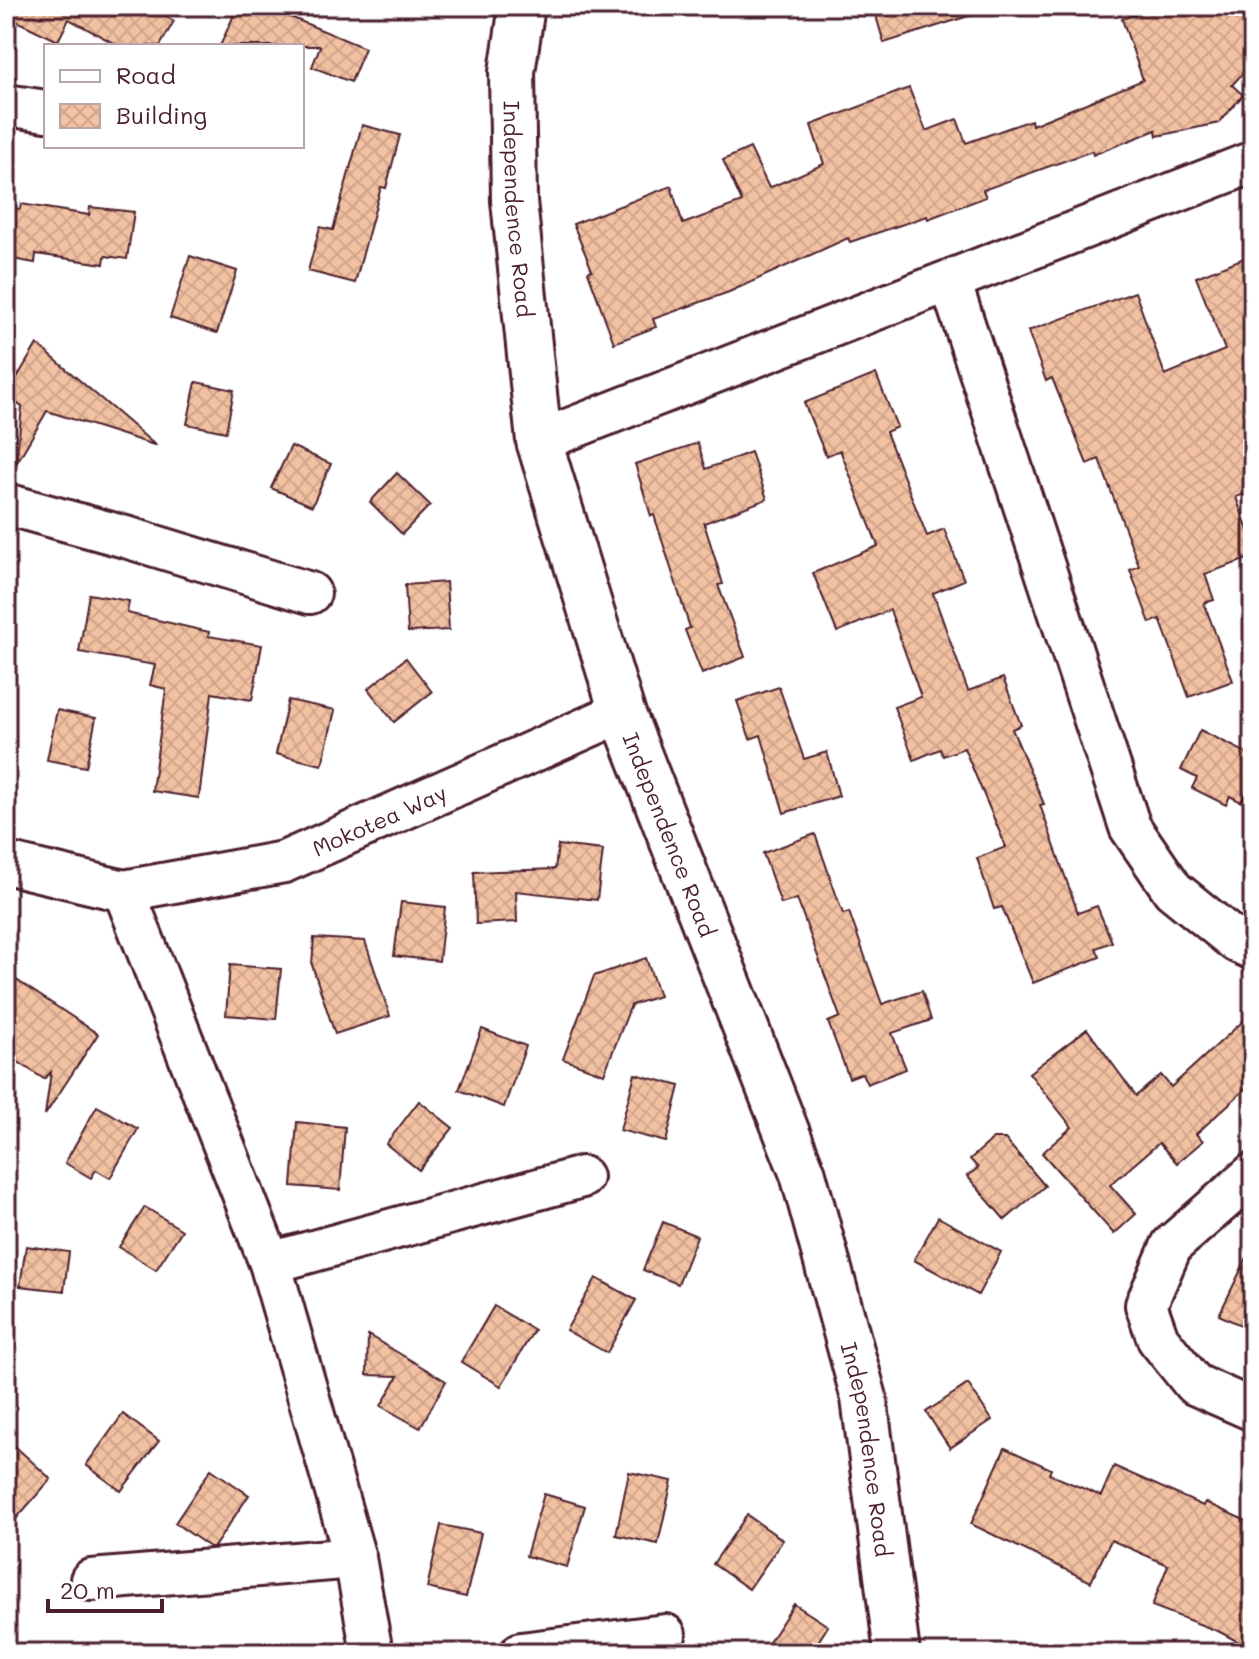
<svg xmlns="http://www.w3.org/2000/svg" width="1259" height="1659" font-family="Mali,sans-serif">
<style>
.building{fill:url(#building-cross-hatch);stroke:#4a1f2b;stroke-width:2}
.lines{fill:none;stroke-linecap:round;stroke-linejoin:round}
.street-casing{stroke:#4a1f2b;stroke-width:46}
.secondary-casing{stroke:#4a1f2b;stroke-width:50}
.street{stroke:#fff;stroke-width:40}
.secondary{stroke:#fff;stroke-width:44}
.labels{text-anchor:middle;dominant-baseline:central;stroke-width:6;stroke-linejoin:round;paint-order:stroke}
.street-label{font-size:22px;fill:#4a1f2b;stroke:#fff}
</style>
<defs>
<pattern id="building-cross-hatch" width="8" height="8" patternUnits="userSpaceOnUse" patternTransform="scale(2)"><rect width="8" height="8" fill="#f2c1a2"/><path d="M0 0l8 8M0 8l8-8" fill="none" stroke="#d1a58c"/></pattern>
</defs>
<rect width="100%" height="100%" fill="#fff"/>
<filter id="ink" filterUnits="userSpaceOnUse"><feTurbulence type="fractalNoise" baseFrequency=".0125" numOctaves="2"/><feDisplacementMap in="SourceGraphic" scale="16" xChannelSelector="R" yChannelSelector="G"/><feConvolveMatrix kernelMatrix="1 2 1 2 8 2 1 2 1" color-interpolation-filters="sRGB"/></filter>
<g filter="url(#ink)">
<g class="building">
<polygon points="6,6 146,6 174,21 160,46 119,46 69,19 58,41 6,16"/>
<polygon points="238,6 264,6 365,48 351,82 312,67 320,46 220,46"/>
<polygon points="873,6 977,6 978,13 884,43"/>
<polygon points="1159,6 1253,6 1253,62 1232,85 1243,95 1219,123 1157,136 1156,130 1093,155 1092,151 983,190 986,197 928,219 927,216 850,242 848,238 729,292 653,319 656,327 614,343 588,272 592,270 573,224 671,186 683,224 742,202 723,160 750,148 769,188 824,164 811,125 909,88 926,131 957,119 966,143 1031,120 1032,125 1143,80 1122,19"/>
<polygon points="362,125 400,135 386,188 381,187 355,283 308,271 320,227 333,230"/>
<polygon points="21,204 89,215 90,207 134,212 127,259 105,256 104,264 36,254 35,263 6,258 6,207 20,209"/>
<polygon points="190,256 237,271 217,333 170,318"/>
<polygon points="1244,258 1253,279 1253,491 1236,497 1253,544 1253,557 1205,574 1214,600 1204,603 1233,681 1189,697 1160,619 1150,623 1130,570 1139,566 1099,459 1087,464 1052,378 1046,381 1028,331 1135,292 1165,375 1225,350 1196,277"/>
<polygon points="37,344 155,445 154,445 47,411 16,464 22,407 6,396"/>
<polygon points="876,374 897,427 886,432 927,536 944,529 964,580 933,593 968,691 1003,678 1021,725 1012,729 1044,804 1040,805 1078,913 1097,906 1112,942 1096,948 1100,957 1033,983 1002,907 994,909 977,858 1006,847 964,748 943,756 940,749 914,760 894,707 921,697 890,610 837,632 813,573 878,546 840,450 826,456 804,403"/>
<polygon points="196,382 234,390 226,432 187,424"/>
<polygon points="698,443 706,469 751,452 767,499 704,523 723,584 718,585 745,657 702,674 685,630 690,628 654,515 651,516 635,464"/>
<polygon points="291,446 331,464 312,506 271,488"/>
<polygon points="397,473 430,505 402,534 370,502"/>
<polygon points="446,582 449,630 408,632 405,585"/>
<polygon points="89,594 129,601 127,613 209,632 208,636 262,645 252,700 212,693 199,798 152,791 166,689 150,685 155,665 79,652"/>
<polygon points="406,658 432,692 394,722 368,689"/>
<polygon points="779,687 804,759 827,752 839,796 784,813 761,735 750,739 737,701"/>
<polygon points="288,700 335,710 322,765 276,754"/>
<polygon points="57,710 96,718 86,767 47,760"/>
<polygon points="1200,730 1253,756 1253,778 1241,802 1230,796 1226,805 1192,788 1197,778 1181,770"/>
<polygon points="815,834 843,914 849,912 882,1004 922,991 931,1020 892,1033 906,1069 867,1084 862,1073 849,1078 828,1022 840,1017 797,899 781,904 763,853"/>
<polygon points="558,845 603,850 597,900 516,891 517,922 476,924 474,872 555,869"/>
<polygon points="401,902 445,907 439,961 394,956"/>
<polygon points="314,938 365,941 390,1016 335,1034 312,965"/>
<polygon points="646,958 659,996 631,1005 604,1074 563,1059 594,976"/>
<polygon points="230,965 281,969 276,1019 226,1015"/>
<polygon points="6,973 98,1034 45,1115 51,1072 44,1079 6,1054"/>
<polygon points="1253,1012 1253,1082 1196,1134 1203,1141 1177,1163 1159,1143 1110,1185 1136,1214 1114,1234 1042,1153 1072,1127 1029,1073 1087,1029 1136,1096 1161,1075 1171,1087"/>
<polygon points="482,1029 526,1046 504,1107 459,1090"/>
<polygon points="635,1074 680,1086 666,1142 620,1130"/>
<polygon points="419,1101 453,1128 419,1170 386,1144"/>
<polygon points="97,1106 138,1129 110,1178 96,1170 91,1178 65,1163"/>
<polygon points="297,1122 345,1127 340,1190 292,1186"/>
<polygon points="993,1139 1005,1139 1045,1186 1005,1220 967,1176 978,1168 970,1159"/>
<polygon points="145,1207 182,1230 156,1270 119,1247"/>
<polygon points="938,1217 1001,1252 978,1295 914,1260"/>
<polygon points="663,1222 697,1236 678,1284 643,1270"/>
<polygon points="1253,1245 1253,1331 1219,1315"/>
<polygon points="26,1246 69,1252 64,1291 20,1286"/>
<polygon points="596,1278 636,1300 607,1353 566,1330"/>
<polygon points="494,1306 534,1330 501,1386 461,1362"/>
<polygon points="368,1335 446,1381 420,1428 381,1406 398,1376 367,1375"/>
<polygon points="968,1384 992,1420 950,1448 926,1412"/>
<polygon points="123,1414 159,1441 121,1491 86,1465"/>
<polygon points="6,1438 51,1479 6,1530"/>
<polygon points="1005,1448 1051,1469 1049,1474 1101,1496 1114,1466 1203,1506 1205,1502 1253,1524 1253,1645 1247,1643 1246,1646 1220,1632 1152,1606 1168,1565 1111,1540 1091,1582 971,1524"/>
<polygon points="211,1469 249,1495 214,1547 210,1547 175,1523"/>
<polygon points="629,1472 672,1481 658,1544 616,1535"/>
<polygon points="544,1494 585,1506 567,1567 526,1556"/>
<polygon points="747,1515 783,1540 749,1589 713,1564"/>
<polygon points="441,1525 481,1533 466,1597 427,1588"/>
<polygon points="794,1604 828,1626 811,1653 762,1653"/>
</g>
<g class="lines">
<defs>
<g id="street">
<polyline points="6,105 46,111"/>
<polyline points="950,281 1130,827 1173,890 1237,942 1253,949"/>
<polyline points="539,441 1253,162"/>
<polyline points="6,504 129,538 310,593"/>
<path id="s1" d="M6 863 124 891 284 862 622 712"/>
<polyline points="124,891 270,1263 355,1558 372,1653"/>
<polyline points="1253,1174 1172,1245 1146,1305 1158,1339 1194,1384 1253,1410"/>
<polyline points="270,1263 582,1177"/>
<polyline points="91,1580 355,1558"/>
<polyline points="521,1653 665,1635"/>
</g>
<g id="secondary">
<path id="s2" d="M522 6 512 72 514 201 539 441 622 712 803 1174 864 1398 897 1653"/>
</g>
</defs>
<use href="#street" class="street-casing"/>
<use href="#secondary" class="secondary-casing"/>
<use href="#street" class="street"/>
<use href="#secondary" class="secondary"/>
</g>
</g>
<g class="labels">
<g class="street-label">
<text stroke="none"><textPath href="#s2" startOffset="204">Independence Road</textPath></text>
<text stroke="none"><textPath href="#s1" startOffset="388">Mokotea Way</textPath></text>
<text stroke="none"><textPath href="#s2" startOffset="852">Independence Road</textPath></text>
<text stroke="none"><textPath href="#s2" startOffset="1500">Independence Road</textPath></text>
</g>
</g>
<rect width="1259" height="1659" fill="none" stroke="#fff" stroke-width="32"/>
<rect x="16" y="16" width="1227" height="1627" fill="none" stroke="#4a1f2b" stroke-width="3" filter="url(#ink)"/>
<rect x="44" y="44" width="260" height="104" fill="#ffffff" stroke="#b7a5aa" stroke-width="2"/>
<rect x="60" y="70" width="40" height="12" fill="#ffffff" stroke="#b7a5aa" stroke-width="2"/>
<text x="116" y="84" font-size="24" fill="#4a1f2b">Road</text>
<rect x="60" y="104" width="40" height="24" fill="url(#building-cross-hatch)" stroke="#b7a5aa" stroke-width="2"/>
<text x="116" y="124" font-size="24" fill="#4a1f2b">Building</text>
<path d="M48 1599v12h114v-12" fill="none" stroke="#4a1f2b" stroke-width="4"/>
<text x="60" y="1599" font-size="24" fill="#4a1f2b" stroke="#ffffff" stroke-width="6" paint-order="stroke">20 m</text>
</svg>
